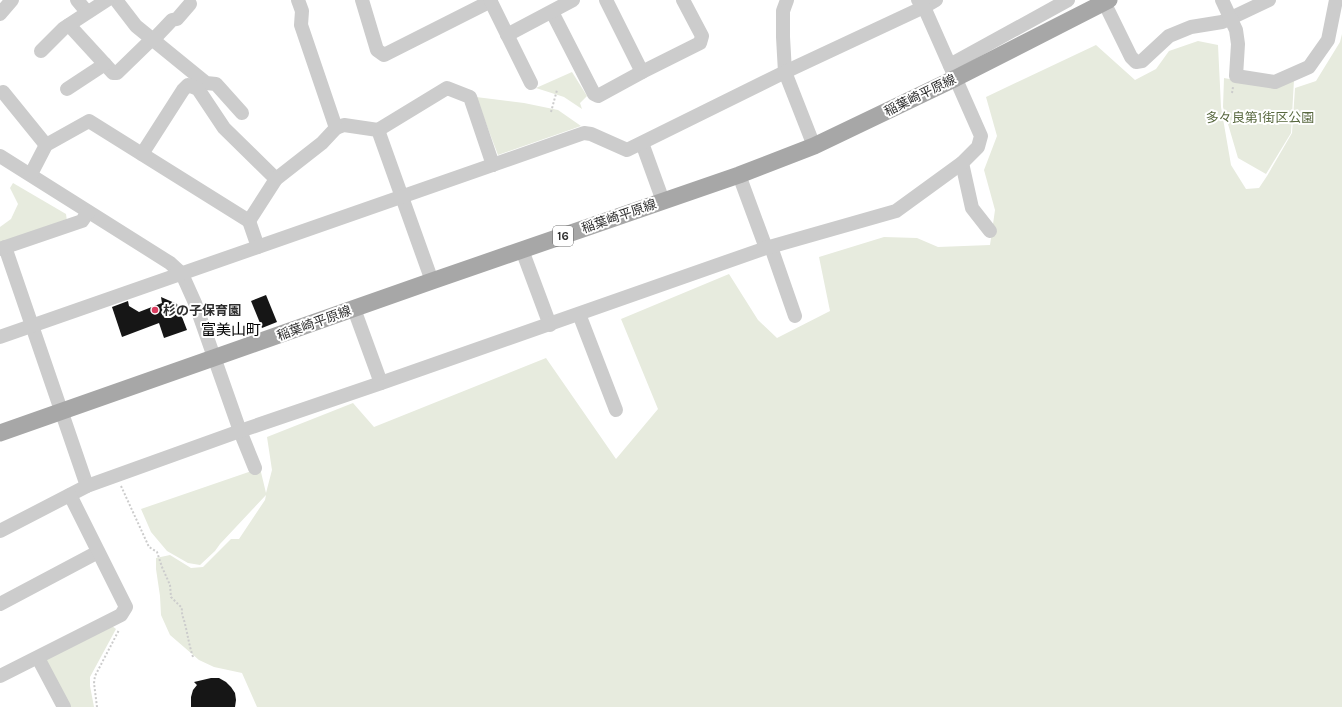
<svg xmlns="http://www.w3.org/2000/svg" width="1342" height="707" font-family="Karla,'Noto Sans JP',sans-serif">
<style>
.green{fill:#e7ebde}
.building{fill:#161616}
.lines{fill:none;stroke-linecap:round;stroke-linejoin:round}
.path{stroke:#ccc;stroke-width:2;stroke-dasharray:2 2;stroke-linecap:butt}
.minor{stroke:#ccc;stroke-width:14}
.major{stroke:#a7a7a7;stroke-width:17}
.poi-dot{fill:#db3d60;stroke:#fff;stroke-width:1.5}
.labels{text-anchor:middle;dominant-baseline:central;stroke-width:4;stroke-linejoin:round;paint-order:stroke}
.shield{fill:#fff;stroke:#6d6d6d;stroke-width:1}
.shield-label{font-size:12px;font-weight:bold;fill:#2f2f2f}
.street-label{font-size:13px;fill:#2f2f2f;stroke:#fff}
.park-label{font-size:13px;fill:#58683f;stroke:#fff}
.poi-label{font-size:13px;font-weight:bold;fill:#2f2f2f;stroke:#fff;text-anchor:start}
.quarter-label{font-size:15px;fill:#000;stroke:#fff}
</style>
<rect width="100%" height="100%" fill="#fff"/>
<g class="green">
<polygon points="1342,34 1342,707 257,707 242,673 214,667 199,660 170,635 161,615 160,596 156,569 156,558 170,555 191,568 203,567 231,539 239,539 265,500 266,495 220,544 215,551 200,565 188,563 167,551 151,532 141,509 260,468 266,493 272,470 267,437 353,403 374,427 546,358 616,459 658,409 621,319 729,274 758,320 777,338 830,311 819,257 884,237 917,238 938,247 990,245 995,210 984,170 997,136 986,97 1096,45 1135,80 1156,69 1169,51 1198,41 1218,45 1221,107 1231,165 1246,189 1259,188 1267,176 1292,133 1295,88 1316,81 1340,42"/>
<polygon points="572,72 587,96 580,103 582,109 564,97 536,88"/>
<polygon points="1224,78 1277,88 1294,80 1291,133 1266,174 1238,158 1223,107"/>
<polygon points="476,97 524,103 558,110 581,126 498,155"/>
<polygon points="13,183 66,214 67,221 0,244 0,227 11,219 18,204 10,188"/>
<polygon points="112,626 116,629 90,677 90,686 94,707 69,707 44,660"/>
</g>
<g class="building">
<polygon points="266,295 277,322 262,328 251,301"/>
<polygon points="161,297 177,304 187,330 164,338 159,323 122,337 112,307 128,301 129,306 139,312 162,303"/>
<polygon points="211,678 219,678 226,682 231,687 235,693 236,700 235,707 191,707 191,697 193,690 197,685 194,682"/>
</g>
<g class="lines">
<g class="path">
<polyline points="1232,93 1233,87"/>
<polyline points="551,112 557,90"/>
<path d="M121 486 149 547 157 552 162 567 170 585 171 597 182 608C181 614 184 619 185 624 188 636 189 645 193 657"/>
<polyline points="97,707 94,683 95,676 119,630"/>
</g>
<g class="minor">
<polyline points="77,0 87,12"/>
<polyline points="116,0 136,26 206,83 216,84 242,113"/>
<polyline points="362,0 377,50 384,55 491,1"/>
<polyline points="490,0 531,83"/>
<polyline points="606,0 642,72"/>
<polyline points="787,0 783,11 783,37 785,72 814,146"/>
<polyline points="1103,0 1131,57 1136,62 1142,61 1169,36 1191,27 1222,22 1231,18 1269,0"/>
<polyline points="1222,0 1236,30 1238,44 1236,76 1275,82 1309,67 1328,40 1336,0"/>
<polyline points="552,12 594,94 598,96 642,72 700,43 702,36 683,0"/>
<polyline points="0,14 12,0"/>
<polyline points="69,25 113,73 117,73 152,39"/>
<polyline points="507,35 573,0"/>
<polyline points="153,40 172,20 177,19 190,4"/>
<polyline points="41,51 64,28 107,0"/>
<polyline points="950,65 1068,0"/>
<polyline points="67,89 105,64"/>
<polyline points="3,92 46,145"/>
<polyline points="336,128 344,125 378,130 432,281"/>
<polyline points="378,130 447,88 470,97 493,165"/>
<polyline points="642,143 663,201"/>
<polyline points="142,154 183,90 188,85 198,89 224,128 276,179"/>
<polyline points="0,156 170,263 182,274 195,303 240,431 255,468"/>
<polyline points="962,163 972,208 990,231"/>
<polyline points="31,174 46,145 89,121 249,221 258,247"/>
<polyline points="739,175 766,248"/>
<polyline points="249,221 276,179 322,143 336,128 301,25 302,11 298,0"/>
<polyline points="5,247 87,486"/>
<polyline points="771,247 795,316"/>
<polyline points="0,249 82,221 88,212"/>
<polyline points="522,250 550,325"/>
<polyline points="354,309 381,383"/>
<polyline points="579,314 616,410"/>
<polyline points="0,337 584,133 591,134 627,150 785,72 924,7 936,0"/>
<polyline points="0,531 87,486 240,431 381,383 766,248 896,211 962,163 978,147 981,136 924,7 918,0"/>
<polyline points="0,604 98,552"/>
<polyline points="38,658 64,707"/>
<polyline points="0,676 121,615 126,607 70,495"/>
</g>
<polyline class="major" points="0,433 432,281 739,175 814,146 956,78 1109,0"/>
</g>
<circle class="poi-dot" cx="155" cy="310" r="4"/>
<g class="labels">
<rect class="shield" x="553" y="226" width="20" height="20" rx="3"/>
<g class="shield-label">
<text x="563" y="236">16</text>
</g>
<g class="street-label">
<text transform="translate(920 95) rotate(-26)">稲葉崎平原線</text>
<text transform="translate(619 216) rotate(-19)">稲葉崎平原線</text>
<text transform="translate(314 323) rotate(-20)">稲葉崎平原線</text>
</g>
<g class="park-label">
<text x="1260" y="117">多々良第1街区公園</text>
</g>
<g class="poi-label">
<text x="163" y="310">杉の子保育園</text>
</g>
<g class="quarter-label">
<text x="231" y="330">富美山町</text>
</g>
</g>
</svg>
